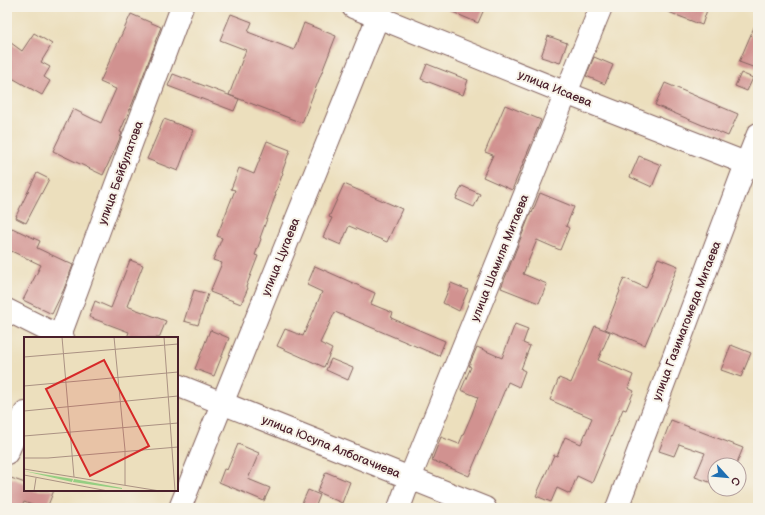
<svg xmlns="http://www.w3.org/2000/svg" width="765" height="515" font-family="'Balsamiq Sans',sans-serif">
<style>
.building{fill:#d19290}
.lines{fill:none;stroke-linecap:round;stroke-linejoin:round}
.minor-casing{stroke:#83625e;stroke-width:24}
.minor{stroke:#fff;stroke-width:22}
.labels{text-anchor:middle;dominant-baseline:central;stroke-width:4;stroke-linejoin:round;paint-order:stroke}
.street-label{font-size:12px;fill:#4a1f2b;stroke:#f7f3e8}
.inset-road{fill:none;stroke:#ab9283;stroke-width:1}
.view{fill:#d62828;fill-opacity:0.15;stroke:#d62828;stroke-width:2}
.inset-edge{fill:none;stroke:#4a1f2b;stroke-width:2}
</style>
<rect width="100%" height="100%" fill="#f7f3e8"/>
<filter id="ink" filterUnits="userSpaceOnUse"><feTurbulence type="fractalNoise" baseFrequency=".025" numOctaves="2"/><feDisplacementMap in="SourceGraphic" scale="8" xChannelSelector="R" yChannelSelector="G"/><feConvolveMatrix kernelMatrix="1 2 1 2 8 2 1 2 1" color-interpolation-filters="sRGB"/></filter>
<filter id="wash" filterUnits="userSpaceOnUse"><feTurbulence type="fractalNoise" baseFrequency=".012" numOctaves="4" result="noise"/><feDisplacementMap in="SourceGraphic" scale="16" xChannelSelector="R" yChannelSelector="G"/><feGaussianBlur stdDeviation="0.9" result="paint"/><feColorMatrix in="noise" values="0 0 0 0 0 0 0 0 0 0 0 0 0 0 0 0 0 1.4 0 .05"/><feComposite in="paint" operator="in"/></filter>
<g filter="url(#wash)">
<rect width="100%" height="100%" fill="#ecdfbd"/>
<g id="blocks">
<g class="building">
<polygon points="441,7 485,7 478,23"/>
<polygon points="658,7 708,7 702,25 658,8"/>
<polygon points="131,14 161,27 155,42 156,42 133,102 120,132 122,133 117,145 103,175 53,151 73,109 101,123 116,89 100,82"/>
<polygon points="231,14 252,22 248,32 294,50 304,23 336,36 302,123 229,95 246,50 220,40"/>
<polygon points="758,18 758,69 739,62"/>
<polygon points="34,33 52,44 41,62 50,67 44,77 50,81 42,95 7,75 7,40 22,51"/>
<polygon points="548,36 567,43 560,63 541,57"/>
<polygon points="594,57 613,65 605,84 586,76"/>
<polygon points="427,64 468,80 463,95 421,79"/>
<polygon points="741,73 753,78 747,91 735,86"/>
<polygon points="173,74 239,99 234,111 168,86"/>
<polygon points="665,83 738,114 728,136 655,105"/>
<polygon points="505,105 541,120 512,190 483,177 493,155 485,152"/>
<polygon points="164,119 193,130 178,171 147,159"/>
<polygon points="267,141 290,150 282,172 283,173 275,194 276,194 260,238 261,239 255,255 258,256 246,287 248,288 241,304 210,292 222,263 213,260 222,238 217,236 235,190 231,189 239,168 254,174"/>
<polygon points="639,156 661,165 652,187 630,177"/>
<polygon points="37,173 49,179 26,223 16,218 17,216 16,216"/>
<polygon points="344,184 402,209 387,242 349,226 341,245 323,237 332,218 329,217"/>
<polygon points="462,186 480,194 474,207 456,199"/>
<polygon points="540,193 574,207 566,226 569,228 560,250 537,240 523,274 547,284 539,303 501,288 531,212 532,213"/>
<polygon points="12,228 40,241 37,248 73,265 64,289 52,314 23,300 41,265 7,249 7,239"/>
<polygon points="658,258 678,266 645,345 605,329 620,291 619,290 624,278 646,288"/>
<polygon points="130,260 143,265 127,306 166,321 159,338 127,338 129,332 89,317 95,301 111,308"/>
<polygon points="315,266 375,293 371,304 393,313 391,318 445,341 439,356 335,312 320,343 332,349 324,367 277,346 285,329 303,336 322,292 307,285"/>
<polygon points="451,283 468,290 459,311 443,303"/>
<polygon points="194,290 208,294 198,325 184,321"/>
<polygon points="515,324 528,329 523,343 530,346 521,369 525,371 519,387 508,382 469,476 432,460 441,437 459,444 472,414 478,397 461,390 471,367 469,366 477,347 502,358"/>
<polygon points="595,326 610,332 598,360 633,375 628,388 634,391 626,410 623,409 592,483 577,476 570,494 557,488 551,502 536,496 554,455 557,456 565,437 581,444 592,418 550,400 559,378 571,383"/>
<polygon points="210,330 229,338 214,376 195,369"/>
<polygon points="731,345 751,353 741,377 721,370"/>
<polygon points="331,359 353,368 348,380 326,370"/>
<polygon points="671,420 743,448 736,465 715,465 715,484 695,477 705,453 679,444 674,456 659,451"/>
<polygon points="238,444 259,453 248,479 270,488 264,501 219,482 224,469 227,470"/>
<polygon points="326,472 350,482 342,503 317,492"/>
<polygon points="11,478 25,483 25,490 54,490 47,508 40,508 24,502 21,508 7,508 7,488"/>
<polygon points="308,490 320,495 315,508 300,508"/>
</g>
</g>
</g>
<g filter="url(#ink)">
<use href="#blocks" fill-opacity="0" stroke="#83625e" stroke-width="1"/>
<g class="lines">
<defs>
<g id="minor">
<polyline points="353,7 566,93 758,168"/>
<polyline points="7,310 63,338"/>
<polyline points="59,338 182,7"/>
<polyline points="177,385 485,508"/>
<polyline points="7,453 25,413"/>
<polyline points="180,508 382,7"/>
<polyline points="399,508 410,478 566,93 601,7"/>
<polyline points="617,508 746,164 758,134"/>
</g>
</defs>
<use href="#minor" class="minor-casing"/>
<use href="#minor" class="minor"/>
</g>
</g>
<g class="labels">
<g class="street-label">
<text transform="translate(555 89) rotate(22)">улица Исаева</text>
<text transform="translate(121 173) rotate(-70)">улица Бейбулатова</text>
<text transform="translate(281 257) rotate(-68)">улица Цугаева</text>
<text transform="translate(500 258) rotate(-68)">улица Шамиля Митаева</text>
<text transform="translate(687 321) rotate(-69)">улица Газимагомеда Митаева</text>
<text transform="translate(331 447) rotate(22)">улица Юсупа Албогачиева</text>
</g>
</g>
<g transform="translate(24 337)">
<rect width="154" height="154" fill="#ecdfbd"/>
<path d="M0 134 49 142 48 145ZM50 142 98 151V152L49 145Z" fill="#95ce82"/>
<path class="inset-road" d="M38 0 50 140M90 0 101 113V148M140 0 151 154M0 20 154 7M0 49 154 35M0 74 154 59M0 99 154 86M0 121H24L154 110M0 132 136 154M0 138 84 154M10 154 12 141"/>
<path class="view" d="M80 23 125 109 66 139 22 52Z"/>
<rect width="154" height="154" class="inset-edge"/>
</g>
<rect width="765" height="515" fill="none" stroke="#f7f3e8" stroke-width="24"/>
<g transform="translate(727 477) rotate(117)"><circle r="19" fill="#f7f3e8" stroke="#b29e9c"/>
<path d="M0-3L7 15L0 10L-7 15Z" fill="#1f6fb2"/>
<text y="-6" font-size="11" font-weight="bold" text-anchor="middle" fill="#4a1f2b">С</text>
</g>
</svg>
